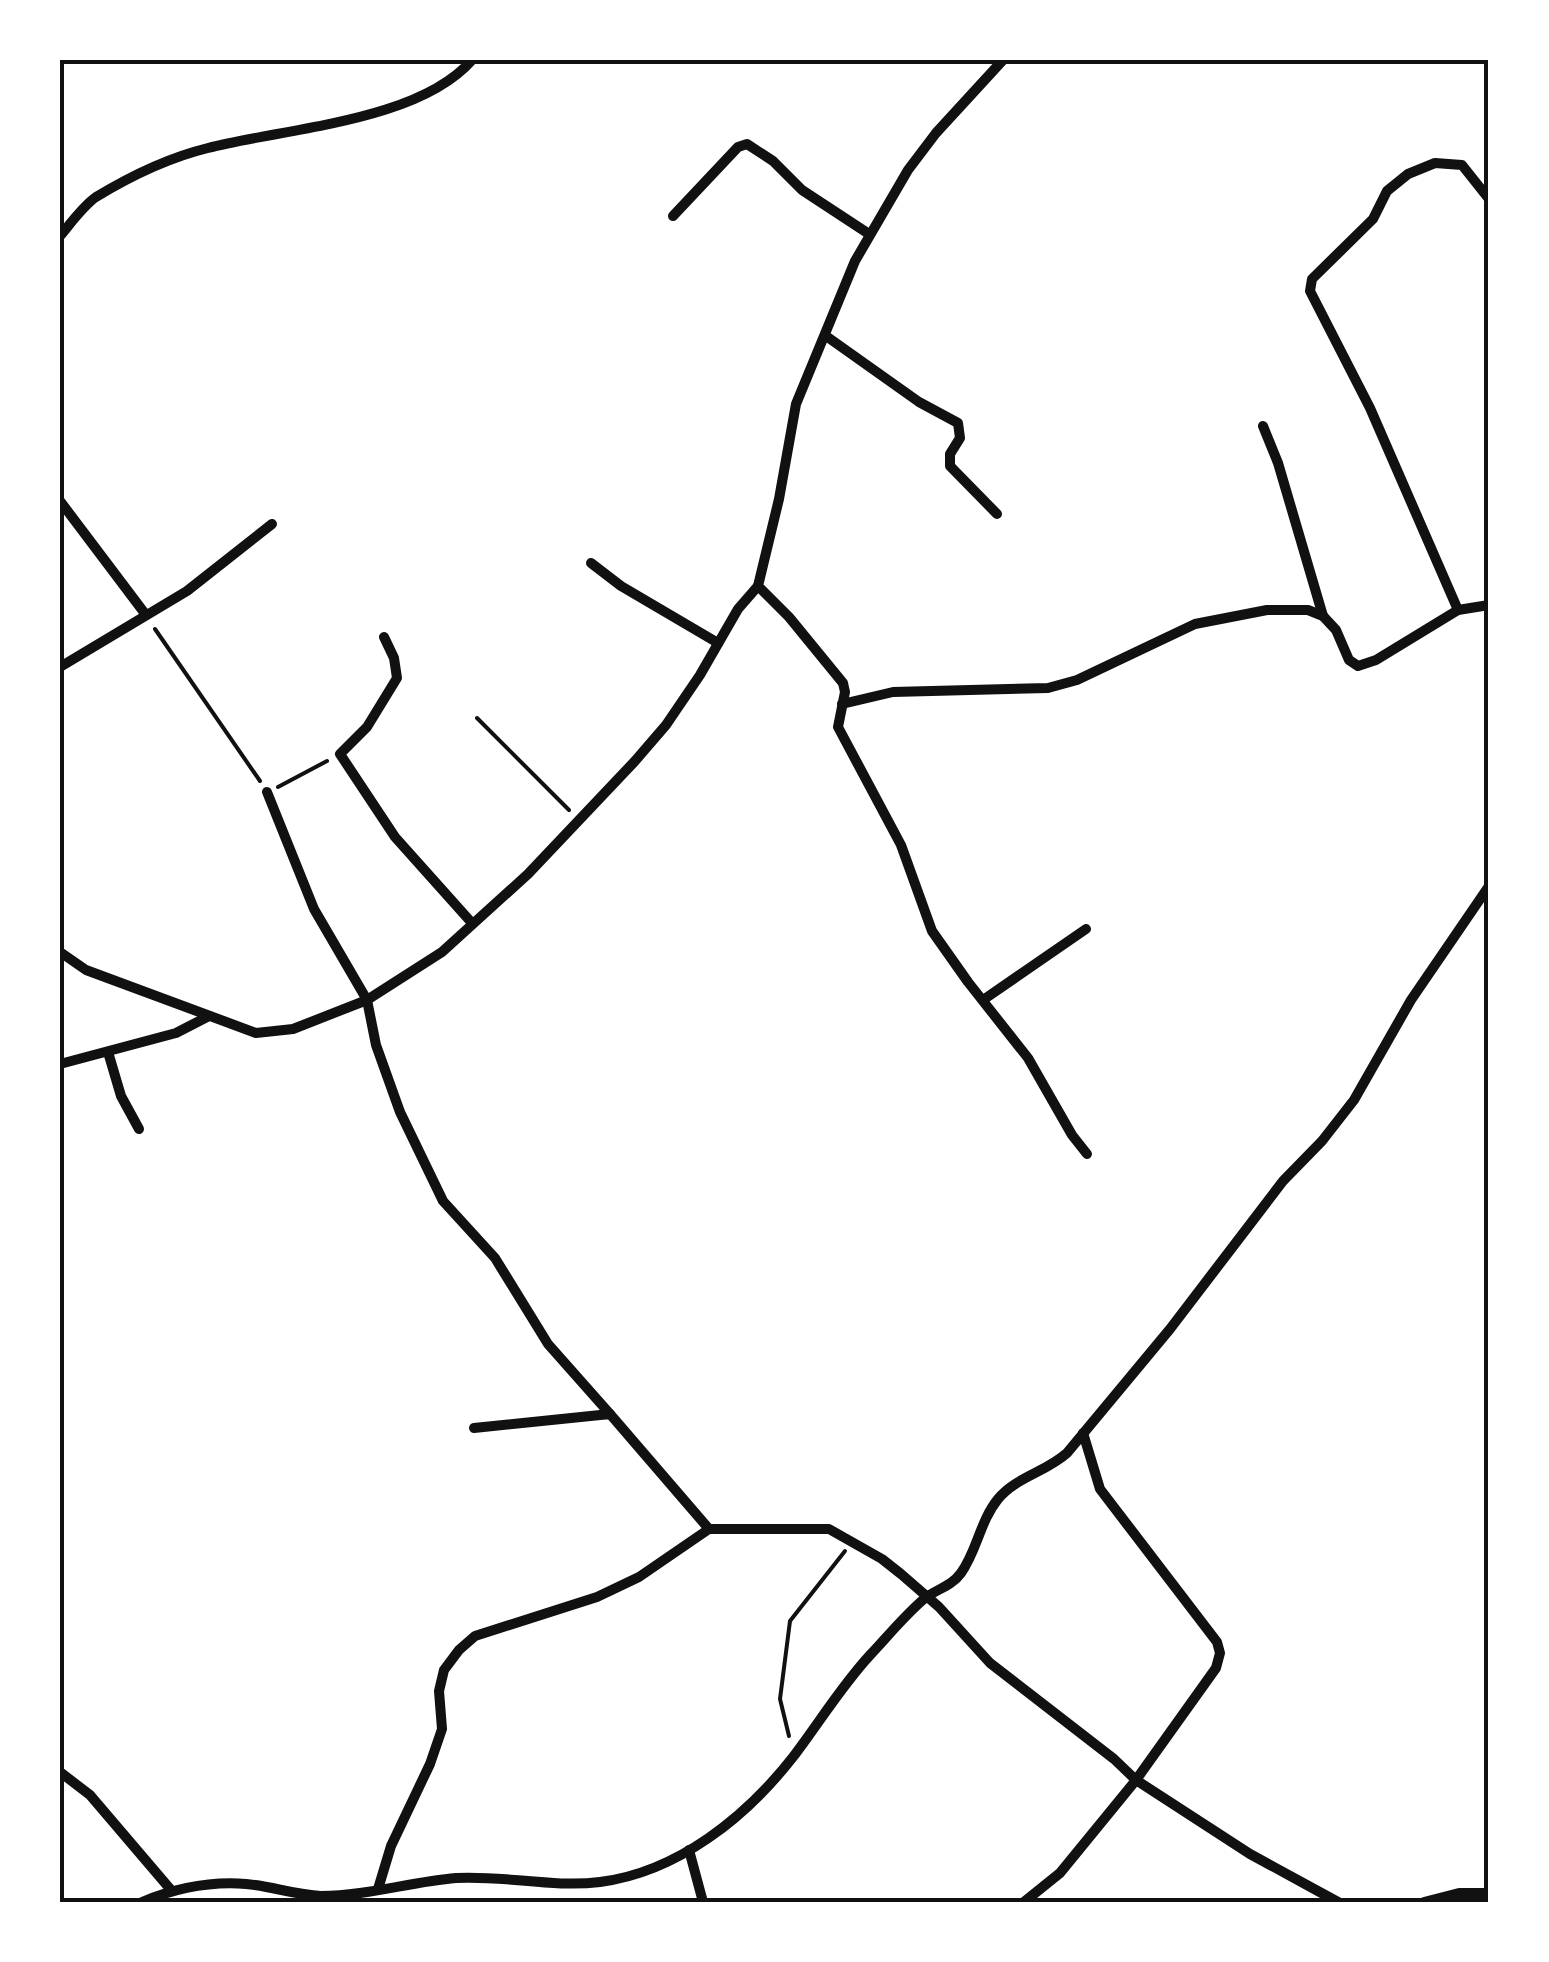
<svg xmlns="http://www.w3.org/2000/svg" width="1549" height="1962" font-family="'Source Sans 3',sans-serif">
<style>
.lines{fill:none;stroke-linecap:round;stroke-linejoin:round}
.path{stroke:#111;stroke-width:4}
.minor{stroke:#111;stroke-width:10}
.neatline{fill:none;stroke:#111;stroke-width:4}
</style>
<rect width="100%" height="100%" fill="#fff"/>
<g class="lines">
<g class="path">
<polyline points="155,629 260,781"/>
<polyline points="477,718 569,810"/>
<polyline points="278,787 327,761"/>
<polyline points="789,1736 780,1699 790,1621 845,1551"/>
</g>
<g class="minor">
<polyline points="1003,60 936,133 908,170 855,261 796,404 779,499 758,586 789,617 843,683 845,692 838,727 901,845 932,931 968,982 1028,1058 1072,1135 1087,1154"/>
<polyline points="673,216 738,147 747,144 773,161 802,190 869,234"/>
<path d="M60 236C71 223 83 206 96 197 129 177 171 157 208 148 285 128 418 122 472 60"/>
<polyline points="826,336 919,402 958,423 960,438 950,454 950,466 997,514"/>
<polyline points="1263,426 1278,463 1323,616"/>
<polyline points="60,501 146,615"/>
<polyline points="591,563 621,586 718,643"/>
<polyline points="1458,610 1370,408 1310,291 1312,279 1373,219 1387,191 1408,174 1435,163 1462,165 1489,199"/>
<polyline points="384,637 394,658 397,678 367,727 340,754 395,837 471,922"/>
<polyline points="60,667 187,591 272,524"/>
<polyline points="842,704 893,692 1048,688 1077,680 1195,624 1267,610 1308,610 1323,616 1336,630 1349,660 1358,666 1376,660 1458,610 1489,605"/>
<polyline points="267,792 314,909 367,1000 376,1045 400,1112 443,1201 495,1258 548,1344 610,1414"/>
<polyline points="60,952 86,970 256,1033 293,1029 367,1000 442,952 528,874 635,761 666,725 700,675 738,609 758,586"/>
<polyline points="983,1000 1086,929"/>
<polyline points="108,1052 121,1096 139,1129"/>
<polyline points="60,1064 176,1033 209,1016"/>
<polyline points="474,1428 610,1414 709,1529"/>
<polyline points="1083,1433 1100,1489 1217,1642 1220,1653 1216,1668 1136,1780 1250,1854 1338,1902"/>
<polyline points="60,1772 90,1795 171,1890"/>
<polyline points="689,1850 703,1902"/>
<polyline points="378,1889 391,1846 430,1764 442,1729 439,1691 444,1670 459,1650 475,1636 597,1597 639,1577 709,1529 829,1529 882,1559 901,1574 939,1607 990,1663 1114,1759 1136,1780 1060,1873 1024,1902"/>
<path d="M142 1902C176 1888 209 1881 246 1884 271 1886 295 1895 321 1896 366 1896 410 1882 456 1878 503 1875 553 1888 600 1882 678 1872 746 1817 793 1757 819 1723 842 1685 871 1654 888 1636 905 1615 924 1599 936 1589 951 1587 961 1573 977 1551 980 1521 998 1499 1016 1477 1046 1472 1067 1453L1170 1329 1283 1181 1322 1141 1354 1100 1411 1000 1489 886"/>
<polyline points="1424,1902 1459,1893 1489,1893"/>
</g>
</g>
<rect width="1549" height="1962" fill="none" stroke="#ffffff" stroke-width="125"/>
<rect x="62" y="62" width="1424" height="1838" class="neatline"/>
</svg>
